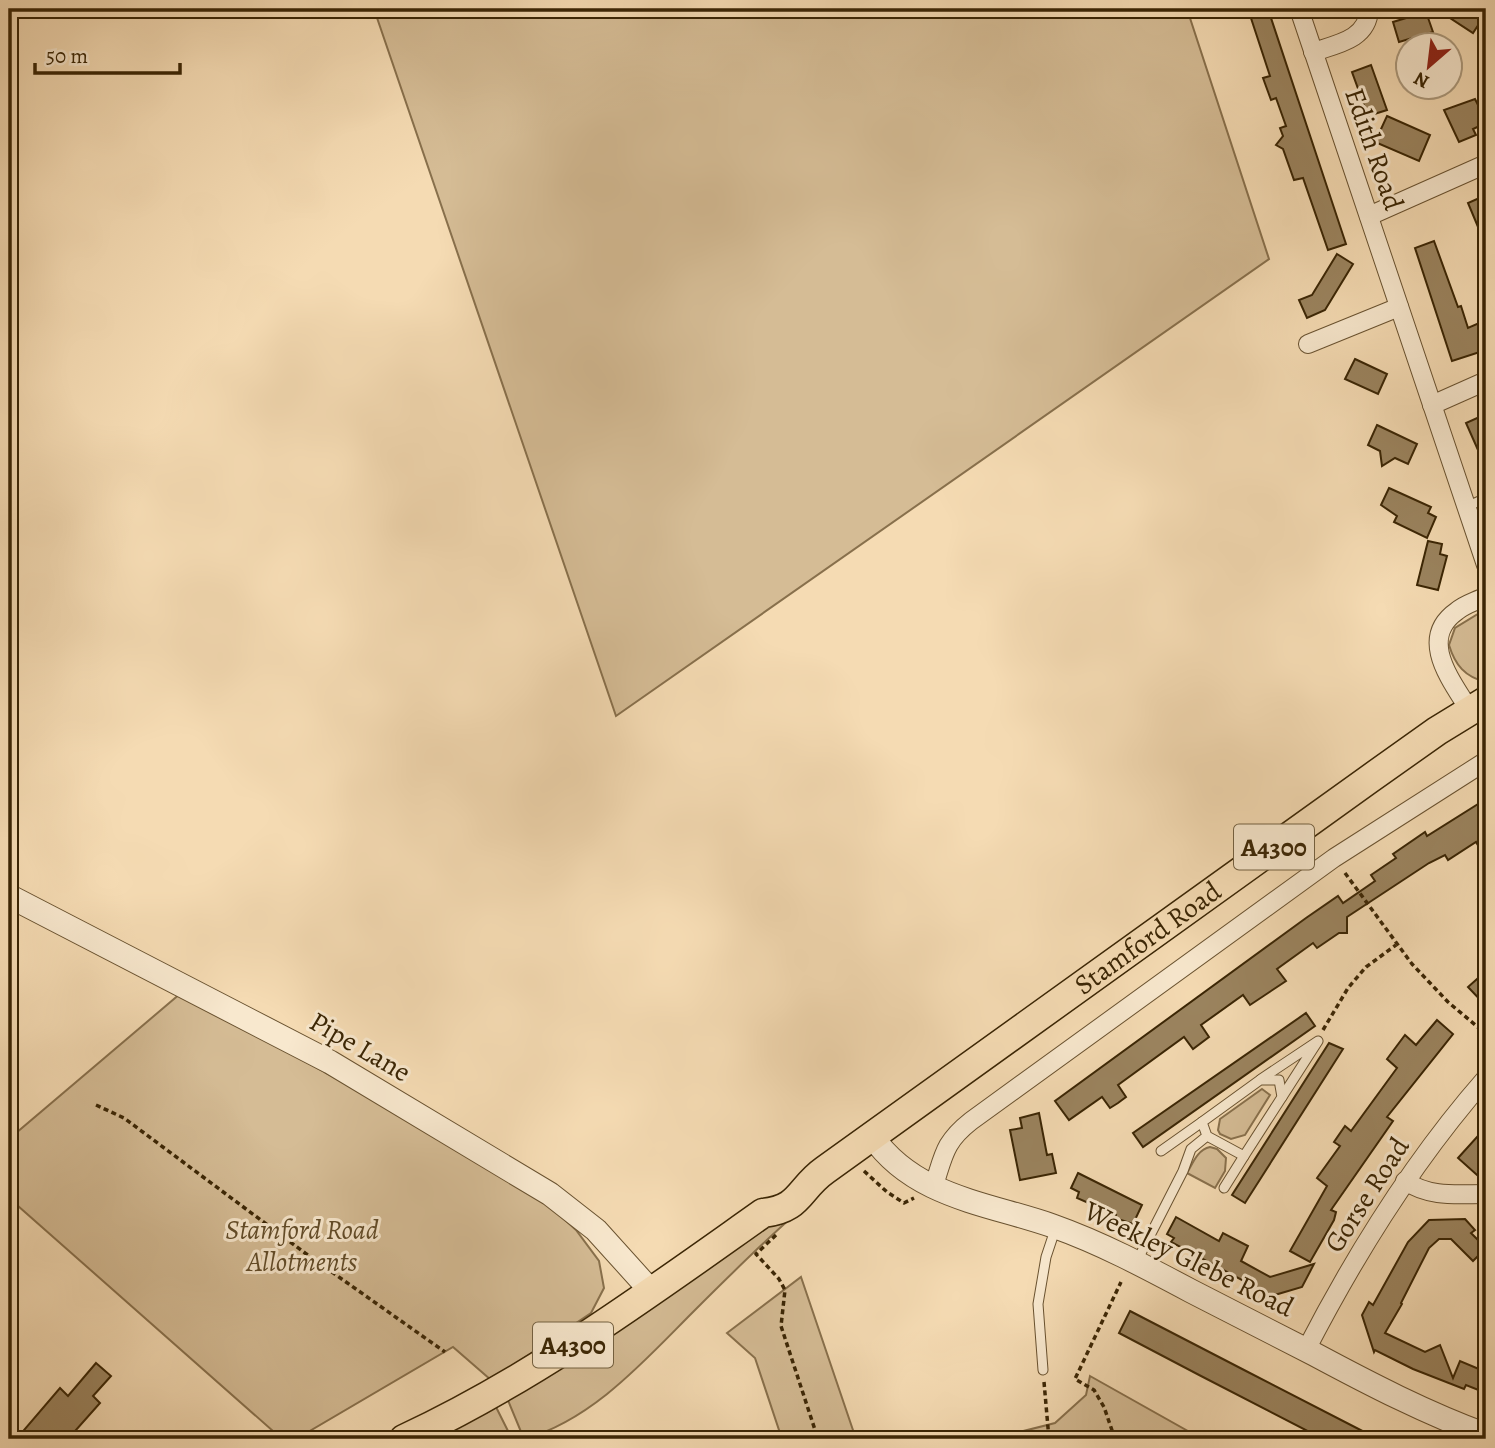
<svg xmlns="http://www.w3.org/2000/svg" width="1495" height="1448" font-family="Alegreya,serif">
<style>
.green{fill:#d5bc95;stroke:#88704c;stroke-width:2}
.building{fill:#9b845f;stroke:#3a2504;stroke-width:2}
.lines{fill:none;stroke-linecap:round;stroke-linejoin:round}
.service-casing{stroke:#695230;stroke-width:11}
.minor-casing{stroke:#695230;stroke-width:20}
.tertiary-casing{stroke:#695230;stroke-width:25}
.primary-casing{stroke:#3a2504;stroke-width:31}
.path{stroke:#3a2504;stroke-width:3.5;stroke-dasharray:5 3.5;stroke-linecap:butt}
.service{stroke:#f8e8ce;stroke-width:9}
.minor{stroke:#f8e8ce;stroke-width:18}
.tertiary{stroke:#f8e8ce;stroke-width:23}
.primary{stroke:#f5dbb3;stroke-width:28}
.labels{text-anchor:middle;dominant-baseline:central;stroke-width:6;stroke-linejoin:round;paint-order:stroke}
.shield{fill:#f8e8ce;stroke:#736041;stroke-width:2}
.shield-label{font-size:26px;font-weight:bold;fill:#3a2504}
.street-label{font-size:28px;fill:#3a2504;stroke:#f8e8ce}
.park-label{font-size:28px;font-style:italic;fill:#614b28;stroke:#f8e8ce}
</style>
<rect width="100%" height="100%" fill="#f5dbb3"/>
<filter id="stains"><feTurbulence type="fractalNoise" baseFrequency=".00286" numOctaves="4"/><feColorMatrix values="0 0 0 0 .2 0 0 0 0 .09 0 0 0 0 .02 0 0 0 .5 -.17"/></filter>
<radialGradient id="worn" r=".72"><stop offset=".6" stop-color="#630" stop-opacity="0"/><stop offset="1" stop-color="#630" stop-opacity=".3"/></radialGradient>
<g class="green">
<polygon points="374,9 1187,9 1269,259 616,716"/>
<path d="M1486 609V682C1465 677 1455 665 1449 645L1455 628Z"/>
<polygon points="181,993 381,1103 551,1207 576,1230 599,1261 604,1288 591,1313 491,1380 453,1347 296,1439 282,1439 9,1198 9,1139"/>
<polygon points="1262,1089 1270,1095 1245,1135 1231,1139 1220,1134 1218,1130 1220,1119"/>
<path d="M1210 1147 1217 1149 1226 1158 1225 1171 1215 1188 1187 1173C1193 1163 1197 1150 1210 1147Z"/>
<path d="M786 1212 791 1218C757 1248 726 1279 694 1311 646 1359 593 1420 524 1439L507 1398Z"/>
<polygon points="801,1277 856,1439 782,1439 755,1358 727,1333"/>
<polygon points="1090,1376 1202,1439 992,1439 1055,1423 1086,1395"/>
<polygon points="496,1407 512,1439 428,1439"/>
</g>
<g class="building">
<polygon points="1248,9 1268,9 1346,244 1328,250 1303,178 1294,180 1283,149 1276,145 1283,136 1280,128 1286,126 1276,98 1271,100 1263,78 1270,76"/>
<polygon points="1462,9 1486,9 1486,13 1473,33 1444,14"/>
<polygon points="1426,12 1433,32 1399,42 1393,22"/>
<polygon points="1371,65 1387,110 1368,116 1352,72"/>
<polygon points="1475,99 1478,105 1486,102 1486,123 1473,129 1476,135 1459,142 1444,110"/>
<polygon points="1387,116 1430,135 1419,161 1375,142"/>
<polygon points="1486,195 1486,246 1468,203"/>
<polygon points="1434,241 1458,307 1461,306 1468,328 1486,320 1486,350 1452,361 1415,248"/>
<polygon points="1337,254 1353,264 1325,310 1307,318 1299,300 1312,295"/>
<polygon points="1355,359 1387,374 1378,394 1345,379"/>
<polygon points="1486,414 1486,468 1466,423"/>
<polygon points="1377,425 1417,444 1408,464 1395,458 1382,466 1380,451 1368,445"/>
<polygon points="1389,488 1431,507 1428,513 1436,517 1427,538 1394,522 1397,516 1381,505"/>
<polygon points="1428,541 1442,544 1440,554 1447,556 1438,590 1417,585"/>
<polygon points="1486,799 1486,859 1476,842 1448,860 1445,855 1429,863 1347,917 1347,933 1339,933 1317,948 1313,943 1277,969 1286,981 1250,1005 1243,995 1201,1025 1209,1037 1193,1049 1184,1037 1118,1085 1126,1097 1118,1103 1110,1108 1102,1097 1069,1120 1055,1101 1306,918 1338,896 1343,903 1375,881 1371,875 1396,858 1393,854 1425,832 1427,836"/>
<polygon points="1486,971 1486,1006 1468,987"/>
<polygon points="1306,1013 1315,1026 1143,1147 1133,1133"/>
<polygon points="1437,1020 1453,1034 1387,1117 1393,1121 1331,1210 1336,1212 1334,1220 1310,1262 1290,1251 1327,1186 1317,1178 1340,1146 1334,1142 1345,1126 1351,1131 1397,1068 1387,1059 1405,1035 1416,1045"/>
<polygon points="1329,1043 1343,1049 1245,1203 1232,1195"/>
<polygon points="1039,1113 1047,1155 1052,1154 1056,1173 1020,1180 1010,1130 1022,1128 1020,1118"/>
<polygon points="1486,1127 1486,1183 1458,1158"/>
<polygon points="1078,1173 1142,1205 1133,1224 1115,1218 1116,1215 1077,1198 1079,1192 1071,1188"/>
<polygon points="1176,1217 1219,1241 1223,1233 1248,1246 1241,1261 1270,1277 1314,1264 1302,1287 1268,1297 1255,1290 1257,1288 1171,1242 1174,1238 1167,1234"/>
<polygon points="1465,1219 1475,1230 1471,1233 1486,1248 1473,1261 1451,1239 1439,1239 1429,1248 1401,1303 1402,1304 1385,1333 1425,1352 1440,1345 1453,1378 1460,1361 1486,1372 1486,1393 1466,1385 1464,1389 1413,1369 1375,1350 1374,1352 1362,1315 1369,1302 1373,1305 1408,1242 1429,1220"/>
<polygon points="1130,1311 1246,1371 1378,1439 1323,1439 1201,1376 1119,1333"/>
<polygon points="96,1363 111,1376 93,1396 100,1403 68,1439 35,1439 24,1430 60,1388 68,1396"/>
</g>
<g class="lines">
<defs>
<g id="service">
<polyline points="1466,507 1486,498"/>
<polyline points="1261,1079 1318,1041 1282,1097"/>
<polyline points="1161,1151 1202,1122"/>
<polyline points="1224,1188 1244,1156"/>
<polyline points="1137,1261 1183,1171 1191,1149 1207,1136 1244,1156 1282,1097 1279,1080 1260,1080 1202,1122 1207,1136"/>
<polyline points="1043,1370 1038,1304 1046,1257 1056,1227"/>
</g>
<g id="minor">
<polyline points="1299,9 1486,565"/>
<path d="M1313 52C1338 44 1368 39 1369 9"/>
<polyline points="1369,216 1486,164"/>
<polyline points="1308,344 1399,307"/>
<polyline points="1432,405 1486,381"/>
<path d="M1470 711C1452 681 1417 639 1457 611 1465 604 1477 601 1486 596"/>
<path d="M1405 1181C1431 1198 1457 1194 1486 1194"/>
<path d="M933 1188C944 1156 943 1143 971 1121L1334 858 1486 761"/>
<path d="M1306 1350C1356 1253 1414 1160 1486 1078"/>
</g>
<g id="tertiary">
<polyline points="9,896 330,1062 550,1194 596,1230 652,1292"/>
<path d="M872 1136C914 1197 987 1203 1053 1226 1101 1243 1146 1267 1191 1291 1232 1312 1273 1333 1314 1354 1370 1384 1426 1413 1486 1435"/>
</g>
<g id="primary">
<path id="s1" d="M404 1439C533 1379 647 1295 763 1213 801 1209 798 1189 825 1170L1368 780 1437 731 1486 701"/>
</g>
</defs>
<use href="#service" class="service-casing"/>
<use href="#minor" class="minor-casing"/>
<use href="#tertiary" class="tertiary-casing"/>
<use href="#primary" class="primary-casing"/>
<g class="path">
<polyline points="1345,873 1412,964 1448,1002 1486,1034"/>
<polyline points="1323,1030 1348,988 1366,967 1396,945"/>
<polyline points="96,1105 124,1118 305,1253 445,1352"/>
<polyline points="864,1171 887,1192 904,1203 914,1198"/>
<polyline points="776,1235 756,1254 779,1279 785,1290 781,1326 818,1439"/>
<polyline points="1044,1382 1049,1439"/>
<polyline points="1115,1439 1104,1407 1094,1390 1075,1379 1121,1282"/>
</g>
<use href="#service" class="service"/>
<use href="#minor" class="minor"/>
<use href="#tertiary" class="tertiary"/>
<use href="#primary" class="primary"/>
</g>
<g class="labels">
<g class="shield">
<rect x="1234" y="824.5" width="80" height="45" rx="5"/>
<rect x="533" y="1322.5" width="80" height="45" rx="5"/>
</g>
<g class="shield-label">
<text x="1274" y="847">A4300</text>
<text x="573" y="1345">A4300</text>
</g>
<g class="street-label">
<text transform="translate(1374 149) rotate(71)">Edith Road</text>
<text stroke="none"><textPath href="#s1" startOffset="900">Stamford Road</textPath></text>
<text transform="translate(360 1047) rotate(30)">Pipe Lane</text>
<text transform="translate(1367 1195) rotate(-57)">Gorse Road</text>
<text transform="translate(1189 1259) rotate(26)">Weekley Glebe Road</text>
</g>
<g class="park-label">
<text x="302" y="1230">Stamford Road<tspan x="302" dy="32">Allotments</tspan></text>
</g>
</g>
<rect width="1495" height="1448" fill="none" stroke="#f5dbb3" stroke-width="35"/>
<rect x="10" y="10" width="1474" height="1427" fill="none" stroke="#3a2504" stroke-width="3.5"/>
<rect x="18" y="18" width="1460" height="1413" fill="none" stroke="#3a2504" stroke-width="2"/>
<g transform="translate(1429 66) rotate(208)"><circle r="33" fill="#f8e8ce" stroke="#ac9a7d" stroke-width="2"/>
<path d="M0-5L12 26L0 18L-12 26Z" fill="#8f2418"/>
<text y="-10" font-size="19" font-weight="bold" text-anchor="middle" fill="#3a2504">N</text>
</g>
<path d="M35 63v10h145v-10" fill="none" stroke="#3a2504" stroke-width="3.5"/>
<text x="46" y="63" font-size="21" fill="#3a2504" stroke="#f8e8ce" stroke-width="5" paint-order="stroke">50 m</text>
<rect width="100%" height="100%" filter="url(#stains)"/>
<rect width="100%" height="100%" fill="url(#worn)"/>
</svg>
